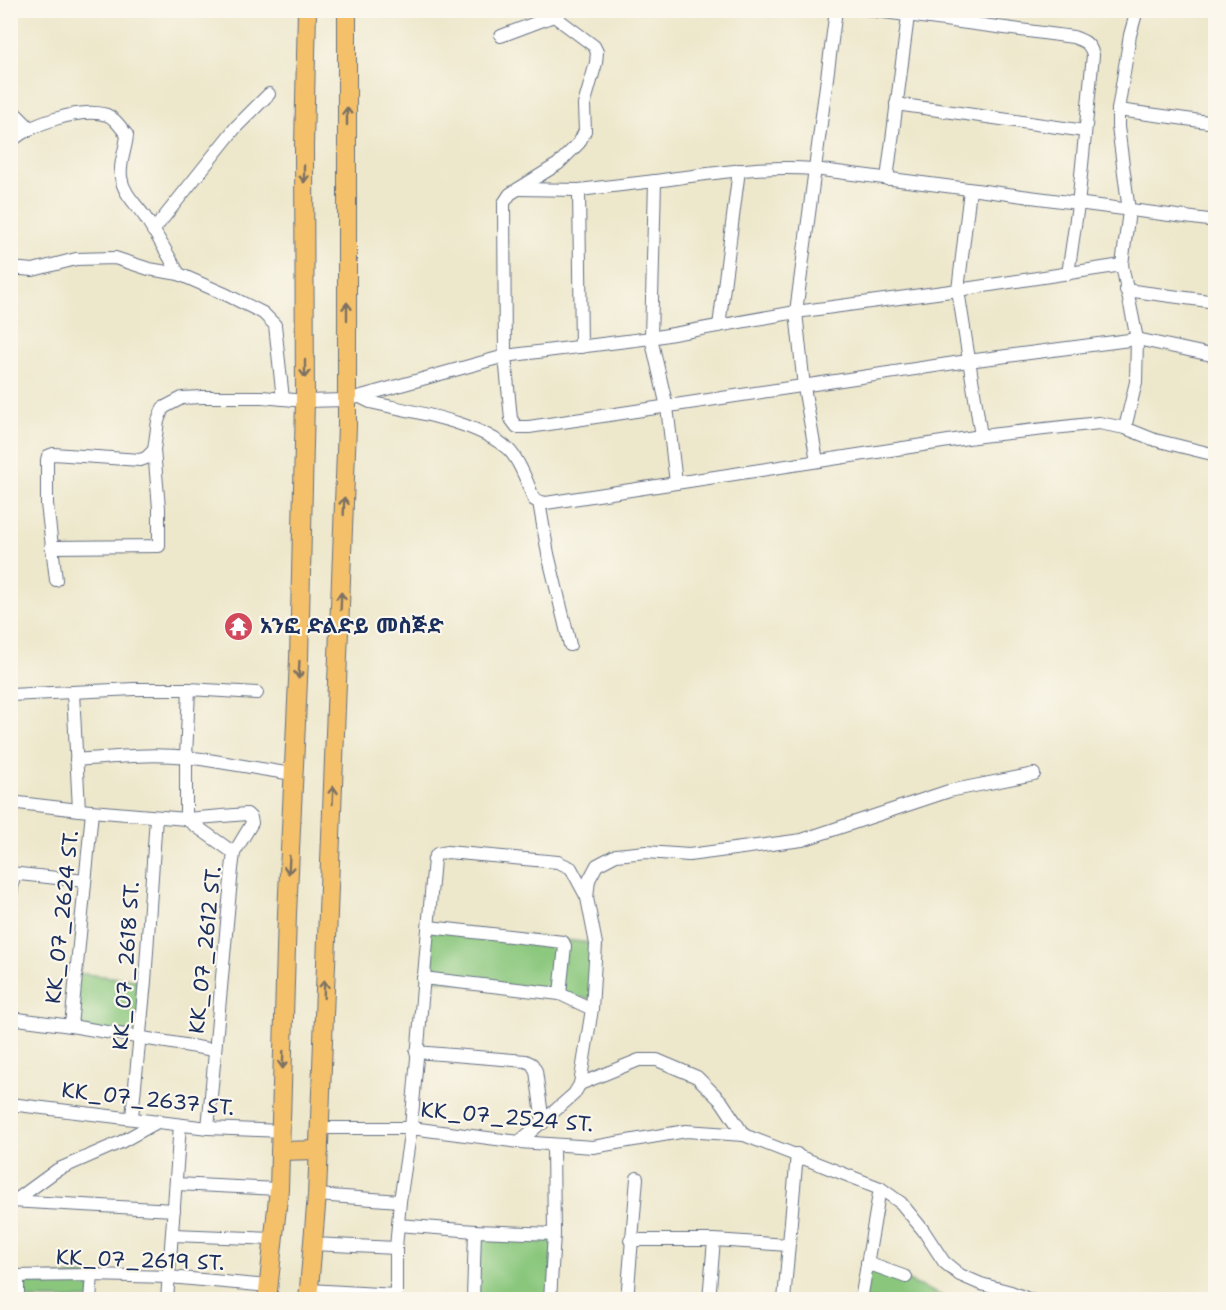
<svg xmlns="http://www.w3.org/2000/svg" width="1226" height="1310" font-family="'Shantell Sans','Noto Sans Ethiopic',sans-serif">
<style>
.green{fill:#8ac77d;stroke:#527b6e;stroke-width:1.5}
.lines{fill:none;stroke-linecap:round;stroke-linejoin:round}
.minor-casing{stroke:#646f84;stroke-width:14}
.highway-casing{stroke:#646f84;stroke-width:20}
.minor{stroke:#fff;stroke-width:12}
.highway{stroke:#f4c16b;stroke-width:18}
.oneway{stroke:#7d7164}
.labels{text-anchor:middle;dominant-baseline:central;stroke-width:4.5;stroke-linejoin:round;paint-order:stroke}
.poi-label{font-size:21px;font-weight:bold;fill:#1b2f5e;stroke:#fbf7ec;text-anchor:start}
.street-label{font-size:21px;fill:#1b2f5e;stroke:#fbf7ec}
</style>
<rect width="100%" height="100%" fill="#fbf7ec"/>
<filter id="ink" filterUnits="userSpaceOnUse"><feTurbulence type="fractalNoise" baseFrequency=".0167" numOctaves="2"/><feDisplacementMap in="SourceGraphic" scale="12" xChannelSelector="R" yChannelSelector="G"/><feConvolveMatrix kernelMatrix="1 2 1 2 8 2 1 2 1" color-interpolation-filters="sRGB"/></filter>
<filter id="wash" filterUnits="userSpaceOnUse"><feTurbulence type="fractalNoise" baseFrequency=".008" numOctaves="4" result="noise"/><feDisplacementMap in="SourceGraphic" scale="24" xChannelSelector="R" yChannelSelector="G"/><feGaussianBlur stdDeviation="1.35" result="paint"/><feColorMatrix in="noise" values="0 0 0 0 0 0 0 0 0 0 0 0 0 0 0 0 0 1.4 0 .05"/><feComposite in="paint" operator="in"/></filter>
<g filter="url(#wash)">
<rect width="100%" height="100%" fill="#ede7cb"/>
<g class="green">
<polygon points="430,925 599,944 593,999 423,978"/>
<polygon points="76,973 145,981 140,1038 71,1026"/>
<polygon points="475,1231 554,1234 550,1299 473,1300"/>
<polygon points="867,1263 949,1299 861,1300"/>
<polygon points="92,1275 90,1299 18,1299 18,1277"/>
</g>
</g>
<g filter="url(#ink)">
<g class="lines">
<defs>
<g id="minor">
<polyline points="551,10 554,16 594,46 597,52 596,63 584,105 585,131 579,143 558,164 510,194 504,203 505,356 511,419 517,427 529,427 968,361 1137,339 1216,356"/>
<path d="M869 10 1073 37C1084 41 1090 43 1093 55L1078 205 1068 274"/>
<polyline points="501,36 554,16"/>
<polyline points="896,104 1085,131"/>
<polyline points="10,108 31,129"/>
<polyline points="1118,110 1216,123"/>
<path d="M10 143C27 124 82 107 107 115 115 118 121 128 127 135 126 149 119 163 121 177 123 193 136 204 145 217 157 235 168 255 179 274"/>
<polyline points="887,179 908,16"/>
<polyline points="518,189 579,190 655,181"/>
<polyline points="579,190 581,347"/>
<polyline points="153,231 236,127 269,94"/>
<polyline points="10,268 33,270 76,259 115,258 149,269 179,274 227,295 263,313 275,325 283,399"/>
<polyline points="1126,290 1216,302"/>
<polyline points="719,326 739,170"/>
<path d="M360 397 370 402C412 412 478 421 509 450 519 460 529 486 534 500L546 503 981 436 1099 423 1125 428 1136 382 1137 339 1122 265 1129 211 1118 127V110L1130 35 1137 10"/>
<polyline points="1125,428 1155,440 1216,455"/>
<polyline points="981,436 958,290 1122,265"/>
<polyline points="817,461 804,387 796,312 836,10"/>
<path d="M676 483 667 407 651 338 655 181C708 174 760 165 814 169L1216 221"/>
<polyline points="539,502 548,554 570,645"/>
<polyline points="51,547 159,546 159,508 154,450"/>
<polyline points="56,580 47,504 47,460 48,456 53,454 140,460 146,458 154,450 158,421 163,408 182,398 202,397 262,397 305,401 347,400 505,356 651,338 796,312 958,290 970,190"/>
<polyline points="73,692 79,810"/>
<polyline points="10,695 134,689 189,689 257,693"/>
<path d="M76 760C113 757 151 753 188 757 223 762 258 769 294 774"/>
<polyline points="10,802 79,810 186,819 247,814 251,818 252,823 234,853 232,869 208,1128"/>
<polyline points="186,819 186,757 189,689"/>
<polyline points="186,819 234,853"/>
<polyline points="10,873 85,881"/>
<polyline points="10,902 14,873"/>
<polyline points="429,927 563,942 565,946 560,994"/>
<polyline points="423,978 560,994 592,1009"/>
<polyline points="10,1018 71,1026 214,1050"/>
<polyline points="71,1026 92,812"/>
<polyline points="416,1052 526,1061 532,1064 536,1071 543,1123"/>
<polyline points="580,1084 639,1060 657,1060 697,1077 722,1102 744,1135"/>
<polyline points="10,1104 208,1128 281,1131"/>
<polyline points="132,1117 145,981 156,817"/>
<polyline points="319,1128 411,1128 519,1142 593,1147 686,1131 744,1135 880,1188 901,1203 923,1230 944,1262 960,1275 981,1284 1011,1292 1031,1300"/>
<polyline points="519,1142 574,1094 580,1084 592,1009 596,944 587,898 589,880 597,865 616,855 646,852 689,855 802,840 949,791 1034,774"/>
<polyline points="176,1184 279,1189"/>
<polyline points="317,1195 400,1201"/>
<polyline points="16,1200 57,1170 121,1142 159,1121"/>
<polyline points="10,1201 174,1210"/>
<polyline points="398,1225 475,1231 554,1234"/>
<polyline points="173,1235 274,1239"/>
<polyline points="630,1240 714,1240 788,1245"/>
<polyline points="313,1244 396,1248"/>
<polyline points="867,1263 906,1277"/>
<polyline points="10,1276 92,1275 169,1277 269,1286"/>
<polyline points="18,1277 18,1300"/>
<polyline points="309,1290 396,1295"/>
<polyline points="90,1300 92,1275"/>
<polyline points="167,1300 180,1125"/>
<polyline points="396,1300 396,1248 400,1201 411,1128 434,859 437,854 447,852 558,862 571,868 586,896"/>
<polyline points="473,1300 475,1231"/>
<polyline points="550,1300 554,1234 553,1145"/>
<polyline points="627,1300 637,1178"/>
<polyline points="709,1300 714,1240"/>
<polyline points="784,1300 797,1154"/>
<polyline points="861,1300 880,1188"/>
</g>
<g id="highway">
<polyline points="280,1151 319,1150"/>
<polyline points="267,1300 279,1189 287,914 299,659 305,401 304,146 307,10"/>
<polyline points="308,1300 317,1195 347,426 347,10"/>
</g>
</defs>
<use href="#minor" class="minor-casing"/>
<use href="#highway" class="highway-casing"/>
<use href="#minor" class="minor"/>
<use href="#highway" class="highway"/>
</g>
<defs><path id="oneway-shaft" d="M-6 0H5M1.5-3L5.5 0L1.5 3" fill="none" stroke-width="1.6" stroke-linecap="round" stroke-linejoin="round" transform="scale(1.5)"/></defs>
<g class="oneway">
<use href="#oneway-shaft" transform="translate(347 116) rotate(-90)"/>
<use href="#oneway-shaft" transform="translate(304 174) rotate(90)"/>
<use href="#oneway-shaft" transform="translate(347 311) rotate(-90)"/>
<use href="#oneway-shaft" transform="translate(305 369) rotate(90)"/>
<use href="#oneway-shaft" transform="translate(344 506) rotate(-88)"/>
<use href="#oneway-shaft" transform="translate(341 601) rotate(-88)"/>
<use href="#oneway-shaft" transform="translate(299 670) rotate(93)"/>
<use href="#oneway-shaft" transform="translate(333 795) rotate(-87)"/>
<use href="#oneway-shaft" transform="translate(289 865) rotate(93)"/>
<use href="#oneway-shaft" transform="translate(324 989) rotate(-88)"/>
<use href="#oneway-shaft" transform="translate(283 1060) rotate(92)"/>
</g>
</g>
<defs>
<symbol id="temple-disc" viewBox="-11 -11 22 22"><circle r="9.5" fill="#d1495b" stroke="#fbf7ec"/><path d="M0-6L5-2H3V0L6.5 2.5H4V6H1.5V3h-3V6H-4V2.5H-6.5L-3 0V-2H-5Z" fill="#fff"/></symbol>
</defs>
<g fill-rule="evenodd">
<use href="#temple-disc" x="222" y="610" width="33" height="33"/>
</g>
<g class="labels">
<g class="poi-label">
<text x="260" y="626">አንፎ ድልድይ መስጅድ</text>
</g>
<g class="street-label">
<text transform="translate(62 917) rotate(-84)">KK_07_2624 ST.</text>
<text transform="translate(205 950) rotate(-84)">KK_07_2612 ST.</text>
<text transform="translate(126 966) rotate(-86)">KK_07_2618 ST.</text>
<text transform="translate(148 1099) rotate(6)">KK_07_2637 ST.</text>
<text transform="translate(507 1117) rotate(5)">KK_07_2524 ST.</text>
<text transform="translate(140 1260) rotate(2)">KK_07_2619 ST.</text>
</g>
</g>
<rect width="1226" height="1310" fill="none" stroke="#fbf7ec" stroke-width="36"/>
</svg>
